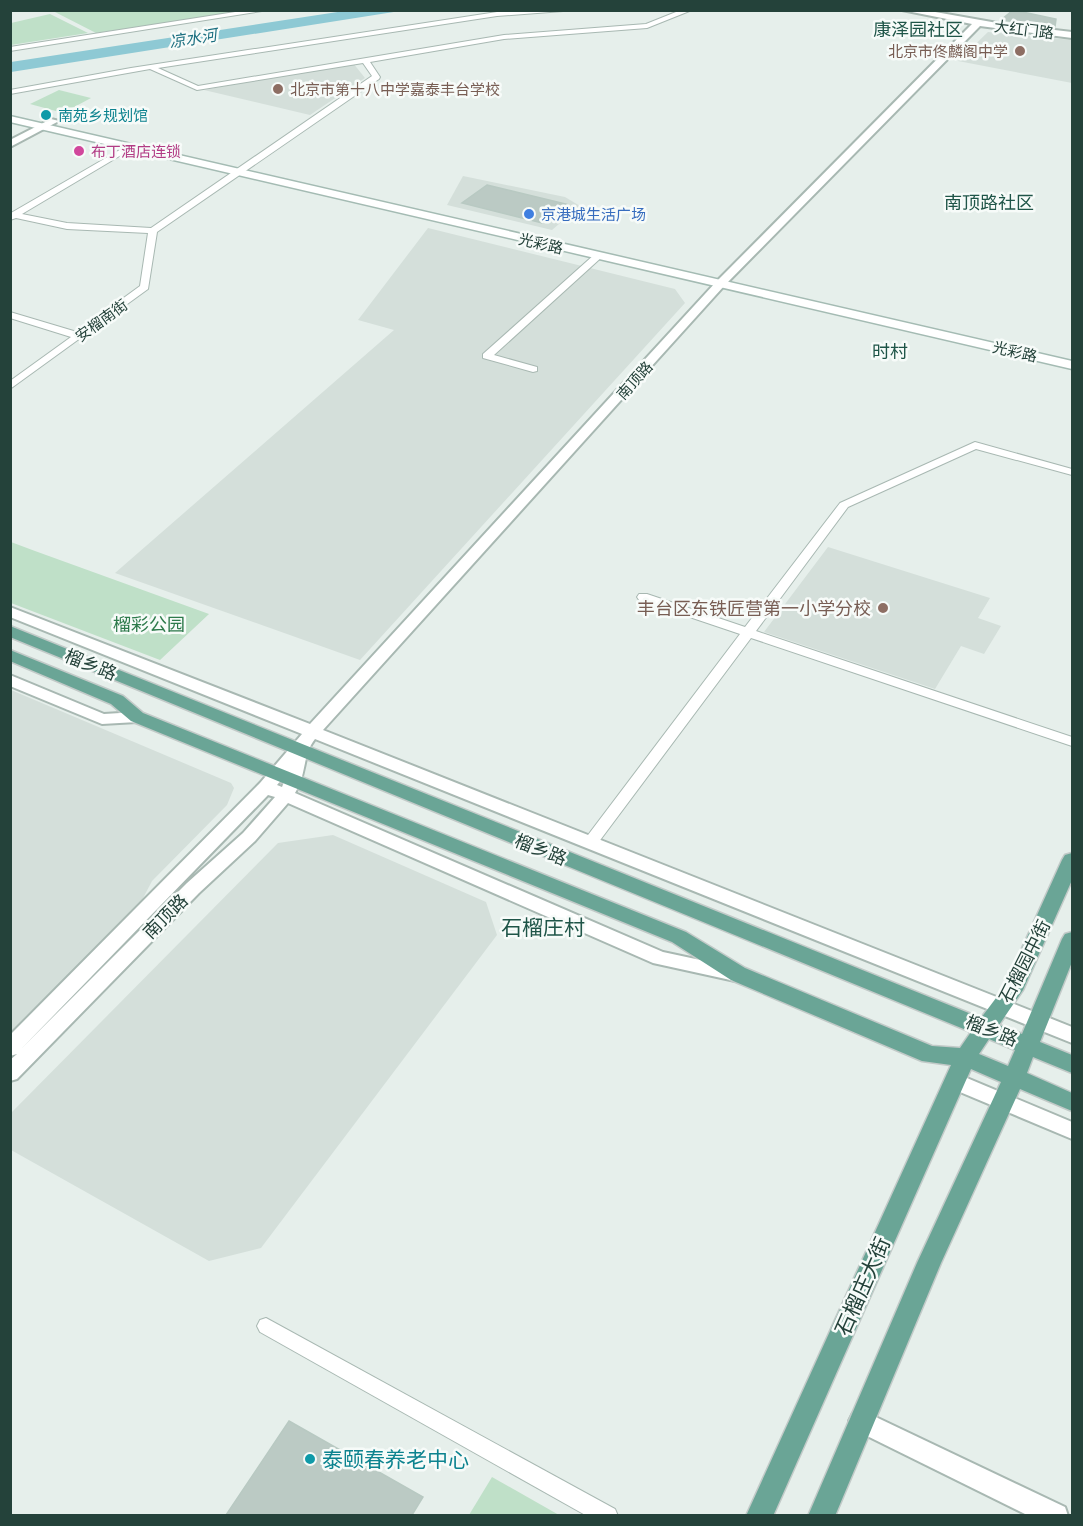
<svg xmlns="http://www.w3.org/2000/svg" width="1083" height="1526" font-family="'Open Sans','Noto Sans SC',sans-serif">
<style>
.built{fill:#d4dfda}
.green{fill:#bfe0c8}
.water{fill:#8ec9d4}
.building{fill:#bbcac4;stroke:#b8c9c2;stroke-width:1.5}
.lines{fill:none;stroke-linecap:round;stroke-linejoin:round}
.minor-casing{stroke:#a8b8b2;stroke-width:2}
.tertiary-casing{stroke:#a8b8b2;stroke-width:4}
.secondary-casing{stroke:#a4bbb3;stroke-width:3}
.primary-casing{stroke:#c2cac8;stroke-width:3}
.minor{fill:#fff;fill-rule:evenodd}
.tertiary{fill:#fff;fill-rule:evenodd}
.secondary{fill:#fff;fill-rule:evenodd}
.primary{fill:#6aa596;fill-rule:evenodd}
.education-dot{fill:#8d6e63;stroke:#f7fbf9;stroke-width:2}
.culture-dot{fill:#0f9aa8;stroke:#f7fbf9;stroke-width:2}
.hotel-dot{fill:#d1479c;stroke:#f7fbf9;stroke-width:2}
.shop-dot{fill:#3f7fe0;stroke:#f7fbf9;stroke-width:2}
.labels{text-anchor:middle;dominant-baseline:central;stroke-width:5;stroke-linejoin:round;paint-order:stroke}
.far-street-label{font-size:15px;fill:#24423a;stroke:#f7fbf9}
.far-education-label{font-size:15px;fill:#785e54;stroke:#f7fbf9;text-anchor:end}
.far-culture-label{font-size:15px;fill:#0d838f;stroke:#f7fbf9;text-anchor:start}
.far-hotel-label{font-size:15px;fill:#b23c85;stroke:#f7fbf9;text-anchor:start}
.far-shop-label{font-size:15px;fill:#366cbe;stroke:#f7fbf9;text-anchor:start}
.far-water-label{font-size:16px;font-style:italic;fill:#1c6f80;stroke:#f7fbf9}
.far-quarter-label{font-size:18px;fill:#1f5548;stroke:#f7fbf9}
.education-label{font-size:18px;fill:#785e54;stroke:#f7fbf9;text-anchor:end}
.park-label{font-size:18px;fill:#2d7a4b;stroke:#f7fbf9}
.street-label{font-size:18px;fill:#24423a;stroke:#f7fbf9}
.quarter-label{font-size:21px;fill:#1f5548;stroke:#f7fbf9}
.near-street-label{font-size:21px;fill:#24423a;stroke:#f7fbf9}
.near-culture-label{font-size:21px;fill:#0d838f;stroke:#f7fbf9;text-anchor:start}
</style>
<rect width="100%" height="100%" fill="#e6efeb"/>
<g class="built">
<polygon points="988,32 1072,40 1072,83 958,61"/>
<polygon points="353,63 365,78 310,115 204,90"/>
<polygon points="463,176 565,197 580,206 552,230 447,205"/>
<polygon points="428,228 675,289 685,303 360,660 115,573 394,330 358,320"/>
<polygon points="828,547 990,598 978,618 1001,626 984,654 961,646 935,689 764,632"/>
<polygon points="11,690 231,783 234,788 227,805 152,881 141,902 11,1033"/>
<polygon points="333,835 486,902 497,935 261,1248 209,1261 11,1150 11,1113 278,843"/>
</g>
<g class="green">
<polygon points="53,11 53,10 243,11 96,33"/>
<polygon points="50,14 88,33 11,45 11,23"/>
<polygon points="59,90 91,98 63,113 30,104"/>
<polygon points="11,542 35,551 209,614 160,660 11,603"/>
<polygon points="492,1477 559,1515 469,1515"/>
</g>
<polygon class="water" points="344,11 400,11 11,72 11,62"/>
<g class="building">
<polygon points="1013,10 1056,19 1055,27 1001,20"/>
<polygon points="487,185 566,204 542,223 462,203"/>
<polygon points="289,1421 423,1497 412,1515 226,1515"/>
</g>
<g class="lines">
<defs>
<g id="minor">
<polygon points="248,10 268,10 10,51 10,47"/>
<polygon points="523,10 576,10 497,16 158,68 198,86 504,35 646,24 681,10 692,10 647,28 504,39 370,62 380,77 379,79 157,232 148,289 10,389 10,381 71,337 10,318 10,312 77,332 140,286 148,233 67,229 16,218 10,220 11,213 130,144 133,144 133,148 22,214 67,223 151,228 372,76 363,63 197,90 150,69 10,94 10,90 131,68 497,12"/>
<polygon points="595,254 603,256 494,355 537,367 537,371 533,372 483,358 483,354"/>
<polygon points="975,442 1072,469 1072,475 976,449 848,507 756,631 1072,737 1072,746 751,638 595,847 585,847 583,843 585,839 740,634 639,600 637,597 639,594 647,594 745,627 840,503"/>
<polygon points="266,1318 615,1509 618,1516 587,1516 260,1332 257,1326 260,1320"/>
</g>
<g id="tertiary">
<path d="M902 10H924L1003 24 1072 32V38L980 26 724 286 323 730 1072 1027V1043L315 739C302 755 307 774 295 793L663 952 742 969 744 974 742 979 735 981 653 963 288 803 255 841 199 893 17 1079 10 1081V1060L17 1054 10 1056V1035L260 783 302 734 10 617V607L310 724 716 282 972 24ZM288 772 282 787 277 785ZM268 795 275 797 243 833 187 883 22 1048Z"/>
<polygon points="51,119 59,121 10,147 10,140"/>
<polygon points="10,675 104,714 137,712 145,717 137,722 102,724 10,686"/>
<polygon points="955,1073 1072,1122 1072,1139 948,1087 945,1081 948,1075"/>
<polygon points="861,1410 1065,1507 1068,1516 1029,1516 853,1429 849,1421 853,1413"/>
</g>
<polygon id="secondary" points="10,116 1072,361 1072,369 10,122"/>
<path id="primary" d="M10 626 981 1018 1005 986 1062 860 1065 855 1072 853V880L1023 990 999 1025 1022 1034 1062 939 1065 934 1072 932V962L1040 1042 1072 1055V1073L1033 1057 1027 1073 1072 1093V1111L1020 1089 941 1263 835 1516H808L917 1263 1001 1082 971 1069 773 1516H746L951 1065 922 1061 731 980 672 942 131 721 111 704 10 661V650L123 696 143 713 686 932 745 968 932 1046 960 1048 971 1032 10 637ZM989 1039 1015 1050 1008 1066 979 1054Z"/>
</defs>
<use href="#minor" class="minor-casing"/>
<use href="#tertiary" class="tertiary-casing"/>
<use href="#secondary" class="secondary-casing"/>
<use href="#primary" class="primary-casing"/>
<use href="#minor" class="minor"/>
<use href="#tertiary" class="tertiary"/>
<use href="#secondary" class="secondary"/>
<use href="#primary" class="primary"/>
</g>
<g class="education-dot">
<circle cx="1020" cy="51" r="6"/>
<circle cx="278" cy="89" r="6"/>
<circle cx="883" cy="608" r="6"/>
</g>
<g class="culture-dot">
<circle cx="46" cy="115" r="6"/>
<circle cx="310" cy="1459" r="6"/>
</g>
<circle class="hotel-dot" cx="79" cy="151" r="6"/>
<circle class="shop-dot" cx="529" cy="214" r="6"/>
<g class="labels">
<g class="far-street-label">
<text transform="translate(1024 29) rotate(7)">大红门路</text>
<text transform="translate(541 243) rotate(13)">光彩路</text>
<text transform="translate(101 320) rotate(-36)">安榴南街</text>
<text transform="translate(1015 351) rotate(13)">光彩路</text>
<text transform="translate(634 380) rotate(-48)">南顶路</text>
</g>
<g class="far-education-label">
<text x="1008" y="51">北京市佟麟阁中学</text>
<text x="290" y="89" text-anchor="start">北京市第十八中学嘉泰丰台学校</text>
</g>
<g class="far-culture-label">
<text x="58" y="115">南苑乡规划馆</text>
</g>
<g class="far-hotel-label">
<text x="91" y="151">布丁酒店连锁</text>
</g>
<g class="far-shop-label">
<text x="541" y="214">京港城生活广场</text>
</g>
<g class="far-water-label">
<text transform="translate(193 38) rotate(-9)">凉水河</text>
</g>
<g class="far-quarter-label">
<text x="918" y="29">康泽园社区</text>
<text x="989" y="202">南顶路社区</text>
<text x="890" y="351">时村</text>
</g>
<g class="education-label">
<text x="871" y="608">丰台区东铁匠营第一小学分校</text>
</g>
<g class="park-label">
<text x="149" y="624">榴彩公园</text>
</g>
<g class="street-label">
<text transform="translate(91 664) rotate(22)">榴乡路</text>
<text transform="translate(541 849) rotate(22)">榴乡路</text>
<text transform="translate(165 916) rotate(-45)">南顶路</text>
<text transform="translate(1024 961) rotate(-63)">石榴园中街</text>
<text transform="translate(992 1030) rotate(22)">榴乡路</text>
</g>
<g class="quarter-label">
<text x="543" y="927">石榴庄村</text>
</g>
<g class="near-street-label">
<text transform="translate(862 1286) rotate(-66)">石榴庄大街</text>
</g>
<g class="near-culture-label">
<text x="322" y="1459">泰颐春养老中心</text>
</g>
</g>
<rect width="1083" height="1526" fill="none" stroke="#24423a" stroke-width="24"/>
</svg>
